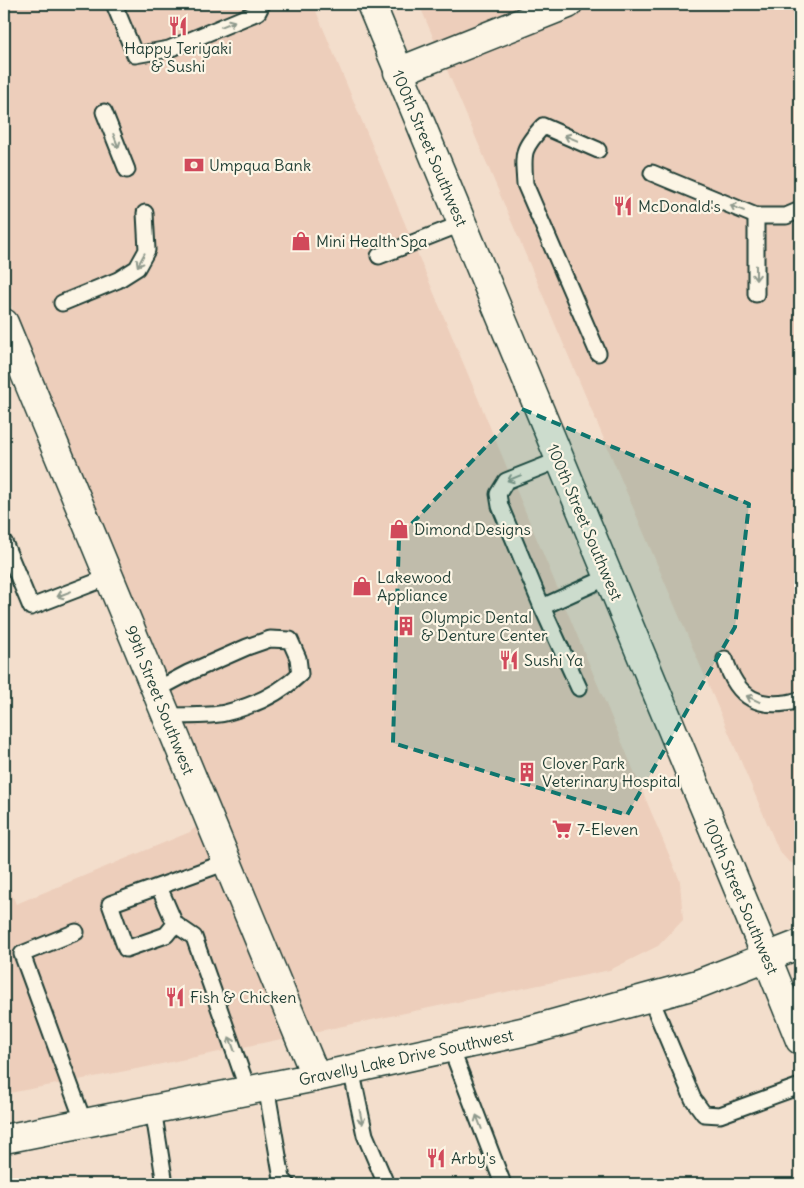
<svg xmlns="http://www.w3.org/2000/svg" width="804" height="1188" font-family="Delius,sans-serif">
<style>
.built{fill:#edcebb}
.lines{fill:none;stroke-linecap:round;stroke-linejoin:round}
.service-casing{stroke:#1f3d34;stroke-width:19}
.minor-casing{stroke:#1f3d34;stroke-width:31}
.tertiary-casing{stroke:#1f3d34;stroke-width:31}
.secondary-casing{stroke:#1f3d34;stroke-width:31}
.service{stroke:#fcf5e5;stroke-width:15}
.minor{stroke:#fcf5e5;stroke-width:28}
.tertiary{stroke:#fcf5e5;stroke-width:28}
.secondary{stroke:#fcf5e5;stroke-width:28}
.oneway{stroke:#8e998c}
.marked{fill:#0f766e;fill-opacity:0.2;stroke:#0f766e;stroke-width:4;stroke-dasharray:10 6;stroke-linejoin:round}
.labels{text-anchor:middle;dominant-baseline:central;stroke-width:4.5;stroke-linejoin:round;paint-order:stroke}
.poi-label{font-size:16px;fill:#1f3d34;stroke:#fcf5e5;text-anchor:start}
.street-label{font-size:16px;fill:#1f3d34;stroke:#fcf5e5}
</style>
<rect width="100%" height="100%" fill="#f3decc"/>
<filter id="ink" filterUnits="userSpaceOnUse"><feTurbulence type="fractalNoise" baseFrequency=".02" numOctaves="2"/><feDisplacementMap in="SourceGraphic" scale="10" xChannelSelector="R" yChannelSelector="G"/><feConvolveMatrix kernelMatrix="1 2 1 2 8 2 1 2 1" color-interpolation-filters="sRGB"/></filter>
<g filter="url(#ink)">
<g class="built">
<polygon points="4,4 313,4 680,881 683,920 658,946 610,970 152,1066 4,1094 4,876 16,904 190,832 219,808 4,289"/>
<polygon points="419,4 800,4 800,867 788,861 779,851"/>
</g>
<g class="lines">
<defs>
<g id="service">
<polyline points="114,4 135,55 169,49 258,12 262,4"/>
<polyline points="104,112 127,170"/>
<polyline points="652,173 756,216 786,216 800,210"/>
<polyline points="756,216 756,294"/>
<polyline points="379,256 461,224"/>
<polyline points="62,303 118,280 137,268 147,250 145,213"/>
<path d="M598 353 525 184C523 153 521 150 543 126L598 150"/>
<polyline points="559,460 506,481 498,494 500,506 542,607 579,688"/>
<polyline points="4,542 31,607 109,577"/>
<polyline points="542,607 608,577"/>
<path d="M725 659C737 699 760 711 800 700"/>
<path d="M156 690 188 673 247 647 270 639 290 640 298 658 300 674C279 694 253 706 225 713 208 717 184 715 167 716"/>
<polyline points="159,887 175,924 166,935 126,949 110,904 227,862"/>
<polyline points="175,924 194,937 248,1090"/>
<polyline points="76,932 22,954 84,1123"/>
<polyline points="650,997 693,1099 704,1114 720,1115 800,1086"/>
<polyline points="451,1048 503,1184"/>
<polyline points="351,1069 365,1135 386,1184"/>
<polyline points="266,1086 282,1179 287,1184"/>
<polyline points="153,1109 165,1184"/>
</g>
<g id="minor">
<polyline points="398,72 568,4"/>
<polyline points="4,323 316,1077"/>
</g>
<polyline id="tertiary" points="767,958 800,1040"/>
<g id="secondary">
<polyline points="371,4 767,958"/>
<polyline points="4,1139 316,1077 531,1030 698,984 800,944"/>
</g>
</defs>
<use href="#service" class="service-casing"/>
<use href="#minor" class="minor-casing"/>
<use href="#tertiary" class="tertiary-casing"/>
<use href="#secondary" class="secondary-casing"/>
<use href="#service" class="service"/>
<use href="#minor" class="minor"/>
<use href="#tertiary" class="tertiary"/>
<use href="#secondary" class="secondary"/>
</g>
<defs><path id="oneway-shaft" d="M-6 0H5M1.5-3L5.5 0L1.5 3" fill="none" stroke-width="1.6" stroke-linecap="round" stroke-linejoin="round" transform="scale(1.25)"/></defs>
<g class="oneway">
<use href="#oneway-shaft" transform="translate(228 24) rotate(-23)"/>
<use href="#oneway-shaft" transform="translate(571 138) rotate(-157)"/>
<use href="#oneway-shaft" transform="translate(116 141) rotate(69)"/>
<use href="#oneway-shaft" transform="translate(737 208) rotate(-157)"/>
<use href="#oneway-shaft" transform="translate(141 260) rotate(118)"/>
<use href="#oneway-shaft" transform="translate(756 273) rotate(90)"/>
<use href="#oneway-shaft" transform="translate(514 478) rotate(158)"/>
<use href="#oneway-shaft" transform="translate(64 594) rotate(159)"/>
<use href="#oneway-shaft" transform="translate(753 699) rotate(-155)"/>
<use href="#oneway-shaft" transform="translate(232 1044) rotate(-110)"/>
<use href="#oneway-shaft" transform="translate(361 1117) rotate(78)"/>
<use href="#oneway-shaft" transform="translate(479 1122) rotate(-111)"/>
</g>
</g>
<path class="marked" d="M522 409 749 504 735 627 627 815 393 743 399 537Z"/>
<defs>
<symbol id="restaurant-bare" viewBox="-9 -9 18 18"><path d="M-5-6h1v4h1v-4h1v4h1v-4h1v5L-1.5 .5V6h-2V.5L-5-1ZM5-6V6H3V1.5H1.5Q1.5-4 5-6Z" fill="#d1495b" stroke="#fcf5e5" stroke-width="2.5" paint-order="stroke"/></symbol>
<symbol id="bank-bare" viewBox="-9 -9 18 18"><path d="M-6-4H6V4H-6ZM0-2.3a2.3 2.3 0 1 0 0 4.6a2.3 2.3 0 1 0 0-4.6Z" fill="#d1495b" stroke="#fcf5e5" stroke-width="2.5" paint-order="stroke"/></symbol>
<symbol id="shop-bare" viewBox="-9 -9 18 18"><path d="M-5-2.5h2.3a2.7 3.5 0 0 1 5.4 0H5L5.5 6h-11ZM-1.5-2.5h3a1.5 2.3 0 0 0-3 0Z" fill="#d1495b" stroke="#fcf5e5" stroke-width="2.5" paint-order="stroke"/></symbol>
<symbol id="building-bare" viewBox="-9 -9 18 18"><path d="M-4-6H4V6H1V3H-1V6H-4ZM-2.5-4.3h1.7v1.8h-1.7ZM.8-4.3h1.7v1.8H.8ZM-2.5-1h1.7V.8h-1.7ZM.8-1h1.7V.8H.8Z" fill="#d1495b" stroke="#fcf5e5" stroke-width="2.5" paint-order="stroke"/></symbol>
<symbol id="supermarket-bare" viewBox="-9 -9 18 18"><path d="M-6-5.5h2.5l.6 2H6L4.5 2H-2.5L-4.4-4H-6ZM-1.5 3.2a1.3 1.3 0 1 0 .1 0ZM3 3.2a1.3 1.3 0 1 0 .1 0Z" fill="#d1495b" stroke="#fcf5e5" stroke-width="2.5" paint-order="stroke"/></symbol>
</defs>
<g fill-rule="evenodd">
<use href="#restaurant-bare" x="164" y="12" width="28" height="28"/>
<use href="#bank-bare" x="180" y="151" width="28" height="28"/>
<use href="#restaurant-bare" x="609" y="192" width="28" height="28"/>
<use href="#shop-bare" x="287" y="227" width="28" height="28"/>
<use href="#shop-bare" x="385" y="515" width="28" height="28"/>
<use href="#shop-bare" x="348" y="572" width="28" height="28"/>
<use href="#building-bare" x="392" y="612" width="28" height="28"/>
<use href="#restaurant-bare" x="495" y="646" width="28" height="28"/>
<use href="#building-bare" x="513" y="758" width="28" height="28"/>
<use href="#supermarket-bare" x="548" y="815" width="28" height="28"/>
<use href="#restaurant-bare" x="161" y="983" width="28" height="28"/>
<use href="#restaurant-bare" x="422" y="1144" width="28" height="28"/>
</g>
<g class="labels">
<g class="poi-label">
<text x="178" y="48" text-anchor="middle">Happy Teriyaki<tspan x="178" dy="18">&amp; Sushi</tspan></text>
<text x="209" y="165">Umpqua Bank</text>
<text x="638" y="206">McDonald's</text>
<text x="316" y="241">Mini Health Spa</text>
<text x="414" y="529">Dimond Designs</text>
<text x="377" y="577">Lakewood<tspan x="377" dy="18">Appliance</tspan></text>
<text x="421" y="617">Olympic Dental<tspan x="421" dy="18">&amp; Denture Center</tspan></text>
<text x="524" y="660">Sushi Ya</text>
<text x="542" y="763">Clover Park<tspan x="542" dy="18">Veterinary Hospital</tspan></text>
<text x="577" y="829">7-Eleven</text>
<text x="190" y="997">Fish &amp; Chicken</text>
<text x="451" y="1158">Arby's</text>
</g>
<g class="street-label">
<text transform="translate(430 148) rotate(67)">100th Street Southwest</text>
<text transform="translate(585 522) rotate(67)">100th Street Southwest</text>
<text transform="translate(160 700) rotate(68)">99th Street Southwest</text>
<text transform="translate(741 896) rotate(67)">100th Street Southwest</text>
<text transform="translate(406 1057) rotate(-12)">Gravelly Lake Drive Southwest</text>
</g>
</g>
<rect width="804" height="1188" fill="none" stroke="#fcf5e5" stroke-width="20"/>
<rect x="10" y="10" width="784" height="1168" fill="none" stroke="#1f3d34" stroke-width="2" filter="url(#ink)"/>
</svg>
